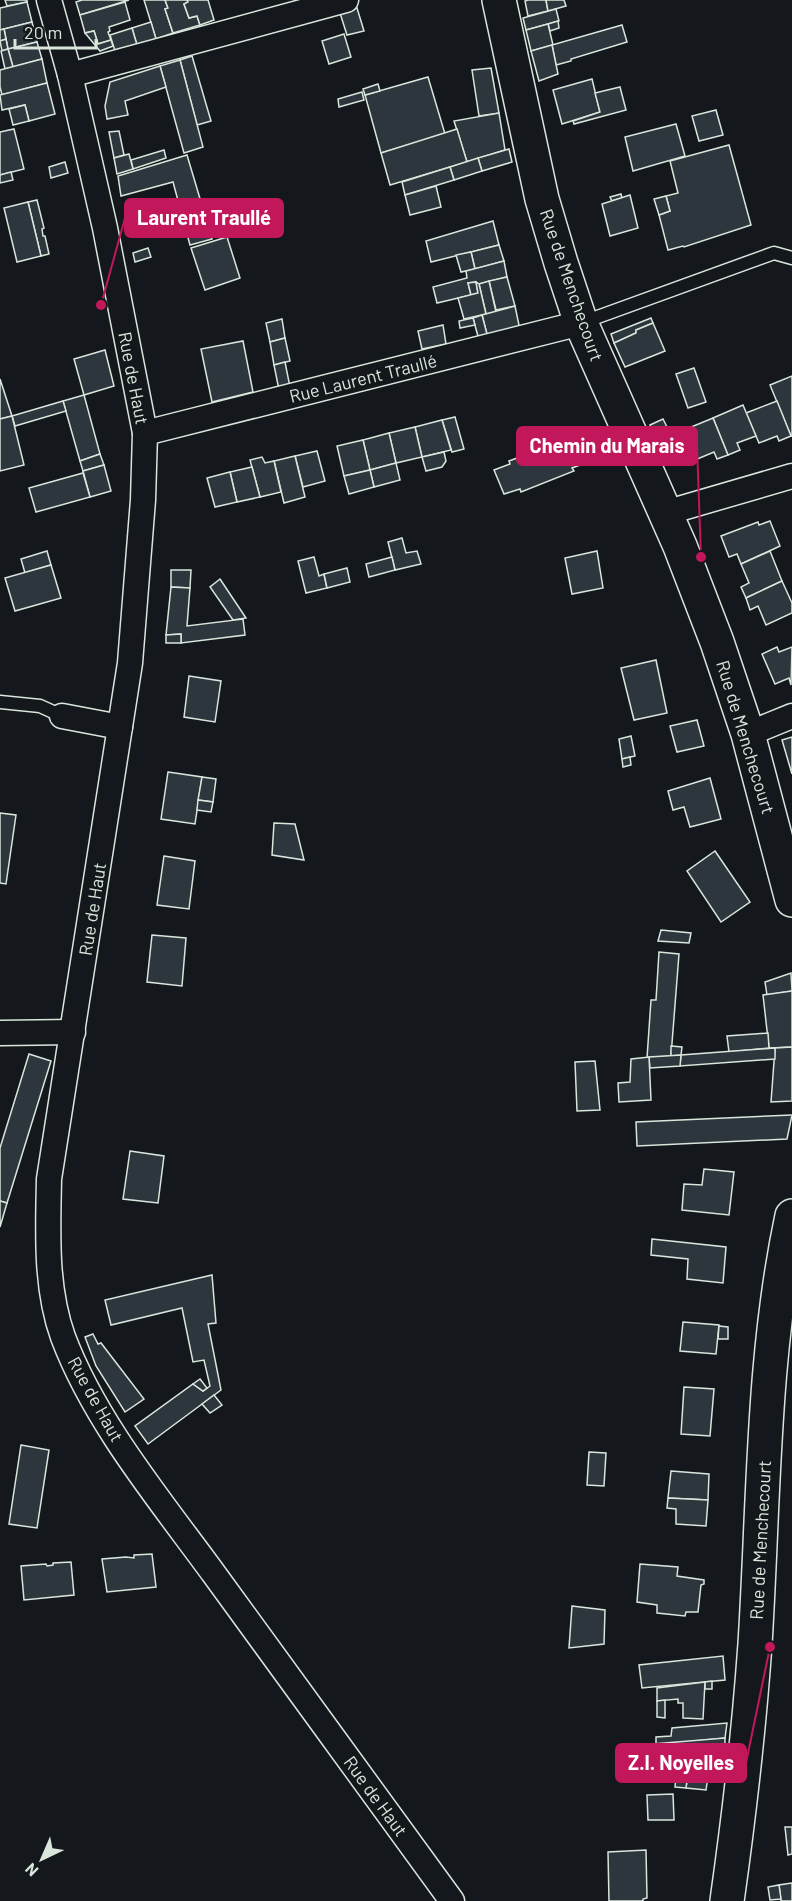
<svg xmlns="http://www.w3.org/2000/svg" width="792" height="1901" font-family="Barlow,sans-serif">
<rect width="100%" height="100%" fill="#14181c"/>
<g fill="#2c363c" stroke="#d8e6dc" stroke-width="1.5">
<polygon points="5,0 27,0 27,2 7,6"/>
<polygon points="82,0 129,0 80,15 76,2"/>
<polygon points="144,0 165,0 168,8 165,9 173,33 156,39"/>
<polygon points="165,0 187,0 188,2 184,4 189,18 197,16 200,25 173,33 165,9 168,8"/>
<polygon points="187,0 208,0 214,20 200,25 197,16 189,18 184,4 188,2"/>
<polygon points="528,0 546,0 548,11 528,16 525,1"/>
<polygon points="546,0 564,0 566,6 548,11"/>
<polygon points="27,2 32,22 0,30 0,8"/>
<polygon points="125,2 130,20 109,27 110,31 108,32 111,40 98,44 94,31 85,33 80,15"/>
<polygon points="357,8 364,31 347,35 340,13"/>
<polygon points="556,9 559,21 526,30 523,18"/>
<polygon points="558,21 559,28 550,31 548,24"/>
<polygon points="32,22 37,42 8,49 4,29"/>
<polygon points="151,22 156,39 137,45 132,28"/>
<polygon points="548,24 553,45 531,51 526,30"/>
<polygon points="622,25 627,42 571,59 571,61 556,65 552,45"/>
<polygon points="132,28 137,45 115,51 110,35"/>
<polygon points="4,29 6,39 0,41 0,30"/>
<polygon points="94,31 98,44 111,40 113,46 100,51 85,33"/>
<polygon points="344,34 351,57 329,64 322,41"/>
<polygon points="6,39 8,49 2,51 0,41"/>
<polygon points="37,42 42,59 13,67 8,49"/>
<polygon points="552,45 558,74 539,81 531,51"/>
<polygon points="8,49 13,67 5,69 1,51"/>
<polygon points="192,56 211,121 197,125 180,60"/>
<polygon points="42,59 47,83 2,95 0,87 0,70"/>
<polygon points="180,60 203,147 184,153 160,66"/>
<polygon points="160,66 166,87 125,101 128,115 107,119 105,106 110,82"/>
<polygon points="491,68 499,113 479,116 472,70"/>
<polygon points="428,77 445,134 381,153 365,95"/>
<polygon points="592,79 600,112 562,124 553,90"/>
<polygon points="47,83 55,114 29,121 25,105 2,110 0,95"/>
<polygon points="378,84 380,91 365,95 363,89"/>
<polygon points="620,87 626,110 574,124 573,121 600,112 595,93"/>
<polygon points="362,92 364,100 339,107 338,99"/>
<polygon points="25,105 29,121 13,125 9,109"/>
<polygon points="716,110 723,135 699,141 692,116"/>
<polygon points="499,113 505,150 467,162 454,121"/>
<polygon points="676,124 685,156 633,171 625,137"/>
<polygon points="14,129 24,169 0,175 0,132"/>
<polygon points="457,129 467,162 390,185 381,153"/>
<polygon points="119,131 124,155 114,158 109,132"/>
<polygon points="729,145 751,225 684,247 683,246 668,250 659,215 670,211 666,196 678,193 670,161"/>
<polygon points="509,149 512,162 482,171 478,158"/>
<polygon points="164,150 166,158 133,169 131,160"/>
<polygon points="129,154 133,169 117,174 114,158"/>
<polygon points="187,155 212,239 190,245 173,182 121,196 118,176"/>
<polygon points="478,158 482,171 454,180 450,167"/>
<polygon points="65,162 68,173 51,178 49,167"/>
<polygon points="450,167 454,180 405,195 402,182"/>
<polygon points="11,172 13,180 0,183 0,175"/>
<polygon points="436,186 441,207 410,215 405,195"/>
<polygon points="621,194 622,198 612,201 610,197"/>
<polygon points="630,195 638,228 610,236 602,204"/>
<polygon points="666,196 670,211 659,215 654,199"/>
<polygon points="37,200 44,228 42,229 43,236 45,236 49,254 41,256 28,202"/>
<polygon points="28,202 41,256 17,262 4,208"/>
<polygon points="493,221 499,245 431,262 426,241"/>
<polygon points="227,237 240,278 205,290 191,248"/>
<polygon points="499,245 504,261 475,269 471,252"/>
<polygon points="148,248 151,257 135,262 133,253"/>
<polygon points="471,252 475,269 461,272 456,255"/>
<polygon points="504,261 507,277 479,284 476,282 468,283 471,295 437,303 433,287 467,278 466,271"/>
<polygon points="507,277 515,306 496,310 489,281"/>
<polygon points="489,281 496,312 486,314 479,284"/>
<polygon points="476,282 478,293 471,295 468,283"/>
<polygon points="476,282 479,284 486,314 464,319 458,298 478,293"/>
<polygon points="515,306 520,330 488,338 482,315"/>
<polygon points="482,315 488,338 479,340 473,318"/>
<polygon points="473,318 475,325 460,328 459,321"/>
<polygon points="651,318 653,323 636,330 636,333 614,343 611,334"/>
<polygon points="282,319 285,338 270,342 266,323"/>
<polygon points="653,323 665,351 625,367 614,343 636,333 636,330"/>
<polygon points="443,325 446,344 422,349 418,331"/>
<polygon points="285,338 290,361 274,365 270,342"/>
<polygon points="243,341 253,392 212,402 201,349"/>
<polygon points="105,350 114,386 84,395 74,359"/>
<polygon points="285,362 290,387 279,390 274,365"/>
<polygon points="694,368 706,402 688,408 676,374"/>
<polygon points="792,376 792,436 791,436 770,385"/>
<polygon points="0,379 12,416 0,419"/>
<polygon points="84,395 100,454 80,461 63,401"/>
<polygon points="63,401 66,411 15,426 12,416"/>
<polygon points="777,401 791,436 779,441 777,436 759,443 746,413"/>
<polygon points="743,405 756,436 737,443 740,450 728,455 713,418"/>
<polygon points="12,416 24,465 0,471 0,419"/>
<polygon points="455,417 464,449 452,452 442,420"/>
<polygon points="713,418 728,455 717,459 714,452 695,460 684,430"/>
<polygon points="663,419 669,431 655,437 650,425"/>
<polygon points="442,420 451,450 422,457 415,427"/>
<polygon points="415,427 422,457 396,463 389,433"/>
<polygon points="389,433 396,463 370,470 363,440"/>
<polygon points="582,437 591,461 572,468 574,471 521,492 520,489 504,494 494,470 510,464 509,461 565,440 566,443"/>
<polygon points="363,440 370,470 344,476 337,446"/>
<polygon points="317,451 325,481 303,487 295,456"/>
<polygon points="444,452 446,461 442,467 426,471 422,457"/>
<polygon points="100,454 104,465 83,471 80,461"/>
<polygon points="295,456 305,497 284,503 274,461"/>
<polygon points="262,457 265,463 274,461 281,492 260,497 250,460"/>
<polygon points="396,463 400,480 374,487 370,470"/>
<polygon points="104,465 111,491 90,497 83,471"/>
<polygon points="252,467 260,497 237,502 230,472"/>
<polygon points="370,470 374,487 349,494 344,476"/>
<polygon points="230,472 237,502 215,507 207,478"/>
<polygon points="83,473 90,497 36,512 29,488"/>
<polygon points="770,521 780,546 741,564 737,554 729,557 721,536 758,522 759,525"/>
<polygon points="402,538 406,553 417,551 421,564 395,570 388,542"/>
<polygon points="47,551 51,565 25,573 21,559"/>
<polygon points="597,551 603,588 572,594 565,558"/>
<polygon points="770,551 782,581 746,598 741,587 749,583 741,564"/>
<polygon points="314,557 319,576 324,574 327,588 306,593 298,561"/>
<polygon points="392,557 395,570 369,577 366,564"/>
<polygon points="51,565 61,598 15,611 5,578"/>
<polygon points="347,568 350,582 327,588 324,574"/>
<polygon points="171,570 191,570 190,588 171,587"/>
<polygon points="220,579 246,618 233,620 210,587"/>
<polygon points="782,581 792,603 792,613 766,625 758,606 750,610 746,598"/>
<polygon points="171,587 190,588 187,626 243,619 245,635 181,643 181,634 166,635"/>
<polygon points="181,634 181,643 166,643 166,635"/>
<polygon points="777,647 779,652 792,647 791,685 789,678 775,684 762,654"/>
<polygon points="656,660 667,713 634,720 621,668"/>
<polygon points="189,676 221,681 215,722 184,717"/>
<polygon points="697,720 704,746 677,752 670,726"/>
<polygon points="631,736 635,756 622,759 619,739"/>
<polygon points="792,737 792,774 782,740"/>
<polygon points="630,757 631,765 623,767 622,759"/>
<polygon points="168,772 202,777 195,824 161,819"/>
<polygon points="202,777 216,779 213,802 198,800"/>
<polygon points="710,778 721,819 690,827 684,807 673,810 668,791"/>
<polygon points="198,800 213,802 211,812 197,810"/>
<polygon points="0,813 16,815 6,884 0,883"/>
<polygon points="274,823 295,824 304,860 272,855"/>
<polygon points="715,851 750,902 721,922 687,871"/>
<polygon points="164,856 195,861 189,909 157,905"/>
<polygon points="661,930 691,933 689,943 658,941"/>
<polygon points="152,935 186,938 182,986 147,982"/>
<polygon points="659,952 679,954 671,1056 647,1058 651,1000 656,1000"/>
<polygon points="791,973 792,991 767,995 765,982"/>
<polygon points="792,991 792,1047 769,1048 763,995"/>
<polygon points="768,1033 769,1048 729,1052 727,1036"/>
<polygon points="671,1046 682,1047 681,1055 671,1056"/>
<polygon points="792,1047 792,1101 771,1102 775,1048"/>
<polygon points="775,1048 775,1059 680,1066 681,1055"/>
<polygon points="29,1054 51,1061 7,1203 0,1201 0,1148"/>
<polygon points="681,1055 680,1066 650,1068 649,1057"/>
<polygon points="649,1057 651,1100 619,1102 618,1083 630,1082 631,1059"/>
<polygon points="595,1061 600,1110 577,1111 575,1062"/>
<polygon points="792,1115 787,1139 637,1146 636,1122"/>
<polygon points="130,1151 164,1156 158,1203 123,1199"/>
<polygon points="704,1169 734,1172 729,1215 682,1210 684,1184 702,1185"/>
<polygon points="0,1201 7,1203 0,1227"/>
<polygon points="652,1239 726,1247 723,1283 687,1279 688,1259 651,1255"/>
<polygon points="212,1275 216,1323 208,1324 221,1390 148,1444 135,1426 193,1384 203,1391 210,1386 204,1360 193,1362 182,1308 111,1325 105,1300"/>
<polygon points="683,1322 719,1325 716,1354 680,1351"/>
<polygon points="719,1326 728,1327 728,1339 718,1339"/>
<polygon points="93,1334 98,1344 101,1343 144,1399 125,1412 96,1366 85,1337"/>
<polygon points="200,1379 207,1388 203,1391 193,1384"/>
<polygon points="684,1387 714,1389 710,1436 681,1434"/>
<polygon points="214,1395 222,1405 210,1413 202,1404"/>
<polygon points="21,1445 49,1450 37,1528 9,1524"/>
<polygon points="589,1452 606,1453 604,1486 587,1485"/>
<polygon points="671,1471 709,1474 708,1500 668,1498"/>
<polygon points="668,1498 708,1500 706,1526 676,1524 676,1509 667,1508"/>
<polygon points="152,1554 156,1587 107,1592 102,1559 126,1557 134,1558 134,1555"/>
<polygon points="71,1562 74,1595 24,1600 21,1566 46,1564 47,1566 53,1565 53,1563"/>
<polygon points="640,1564 678,1567 677,1576 704,1580 704,1584 701,1585 698,1612 686,1612 685,1616 657,1613 657,1605 637,1602"/>
<polygon points="572,1606 605,1610 604,1644 569,1648"/>
<polygon points="723,1656 725,1680 642,1688 639,1665"/>
<polygon points="712,1681 712,1689 705,1689 705,1682"/>
<polygon points="705,1682 703,1719 683,1718 683,1703 678,1703 678,1699 657,1701 657,1688"/>
<polygon points="665,1700 665,1718 657,1717 657,1701"/>
<polygon points="727,1723 725,1738 656,1745 656,1737 671,1736 672,1728"/>
<polygon points="725,1738 725,1748 712,1750 691,1748 690,1752 654,1755 653,1744"/>
<polygon points="691,1748 712,1750 706,1790 686,1788"/>
<polygon points="678,1757 690,1758 686,1788 675,1787"/>
<polygon points="673,1794 674,1820 648,1820 647,1795"/>
<polygon points="785,1827 792,1827 792,1854 788,1855"/>
<polygon points="646,1850 647,1898 643,1899 643,1901 609,1901 608,1852"/>
<polygon points="792,1883 792,1901 781,1901 779,1885"/>
<polygon points="779,1885 781,1899 770,1900 768,1887"/>
</g>
<g fill="none" stroke-linecap="round" stroke-linejoin="round">
<g stroke="#d8e6dc" stroke-width="15">
<g id="service">
<polyline points="581,323 774,253 792,258"/>
<polyline points="0,702 40,706 62,716"/>
</g>
</g>
<g stroke="#d8e6dc" stroke-width="27">
<g id="minor">
<path d="M 49,0 L 70,75 L 105,228 L 145,433 L 143,500 L 130,663 L 49,1179 C 48,1231 45,1287 63,1337 C 95,1422 160,1500 214,1574 C 293,1683 373,1792 452,1901"/>
<polyline points="70,75 346,0"/>
<polyline points="145,433 581,323"/>
<polyline points="665,513 792,476"/>
<polyline points="62,716 120,727"/>
<polyline points="748,734 792,716"/>
<polyline points="0,1033 73,1032"/>
</g>
</g>
<g stroke="#d8e6dc" stroke-width="36">
<g id="primary">
<polyline points="499,0 542,199 561,263 581,323 680,546 717,642 748,734 792,900"/>
<path d="M 727,1901 C 739,1816 749,1730 755,1644 C 764,1501 762,1357 792,1216"/>
</g>
</g>
<use href="#service" stroke="#14181c" stroke-width="12"/>
<use href="#minor" stroke="#14181c" stroke-width="24"/>
<use href="#primary" stroke="#14181c" stroke-width="33"/>
</g>
<g text-anchor="middle" dominant-baseline="central" stroke-width="4.5" stroke-linejoin="round" paint-order="stroke">
<g font-size="18" fill="#d8e6dc" stroke="#14181c">
<text transform="translate(572 285) rotate(71)">Rue de Menchecourt</text>
<text transform="translate(134 378) rotate(79)">Rue de Haut</text>
<text transform="translate(363 378) rotate(-14)">Rue Laurent Traullé</text>
<text transform="translate(746 737) rotate(73)">Rue de Menchecourt</text>
<text transform="translate(92 909) rotate(-81)">Rue de Haut</text>
<text transform="translate(96 1399) rotate(61)">Rue de Haut</text>
<text transform="translate(760 1540) rotate(-87)">Rue de Menchecourt</text>
<text transform="translate(376 1796) rotate(54)">Rue de Haut</text>
</g>
</g>
<path fill="none" stroke="#c2185b" stroke-width="2" d="M101 305L125 218M701 557L697 446M770 1647L746 1763"/>
<g fill="#c2185b" stroke="#14181c" stroke-width="2">
<circle cx="101" cy="305" r="6"/>
<circle cx="701" cy="557" r="6"/>
<circle cx="770" cy="1647" r="6"/>
</g>
<g fill="#c2185b" stroke="#c2185b" stroke-width="2">
<rect x="125" y="199" width="158" height="38" rx="6"/>
<rect x="517" y="427" width="180" height="38" rx="6"/>
<rect x="616" y="1744" width="130" height="38" rx="6"/>
</g>
<g font-size="20" text-anchor="middle" font-weight="bold" fill="#fff">
<text x="204" y="225">Laurent Traullé</text>
<text x="607" y="453">Chemin du Marais</text>
<text x="681" y="1770">Z.I. Noyelles</text>
</g>
<g transform="translate(42 1859) rotate(224)" stroke="#14181c" stroke-width="4.5" paint-order="stroke">
<path d="M0-4.5L10 22L0 15L-10 22Z" fill="#d8e6dc"/>
<text y="-9" font-size="16" font-weight="bold" text-anchor="middle" fill="#d8e6dc">N</text>
</g>
<path d="M15 39v9h81v-9" fill="none" stroke="#d8e6dc" stroke-width="3"/>
<text x="24" y="39" font-size="18" fill="#d8e6dc" stroke="#14181c" stroke-width="4.5" paint-order="stroke">20 m</text>
</svg>
